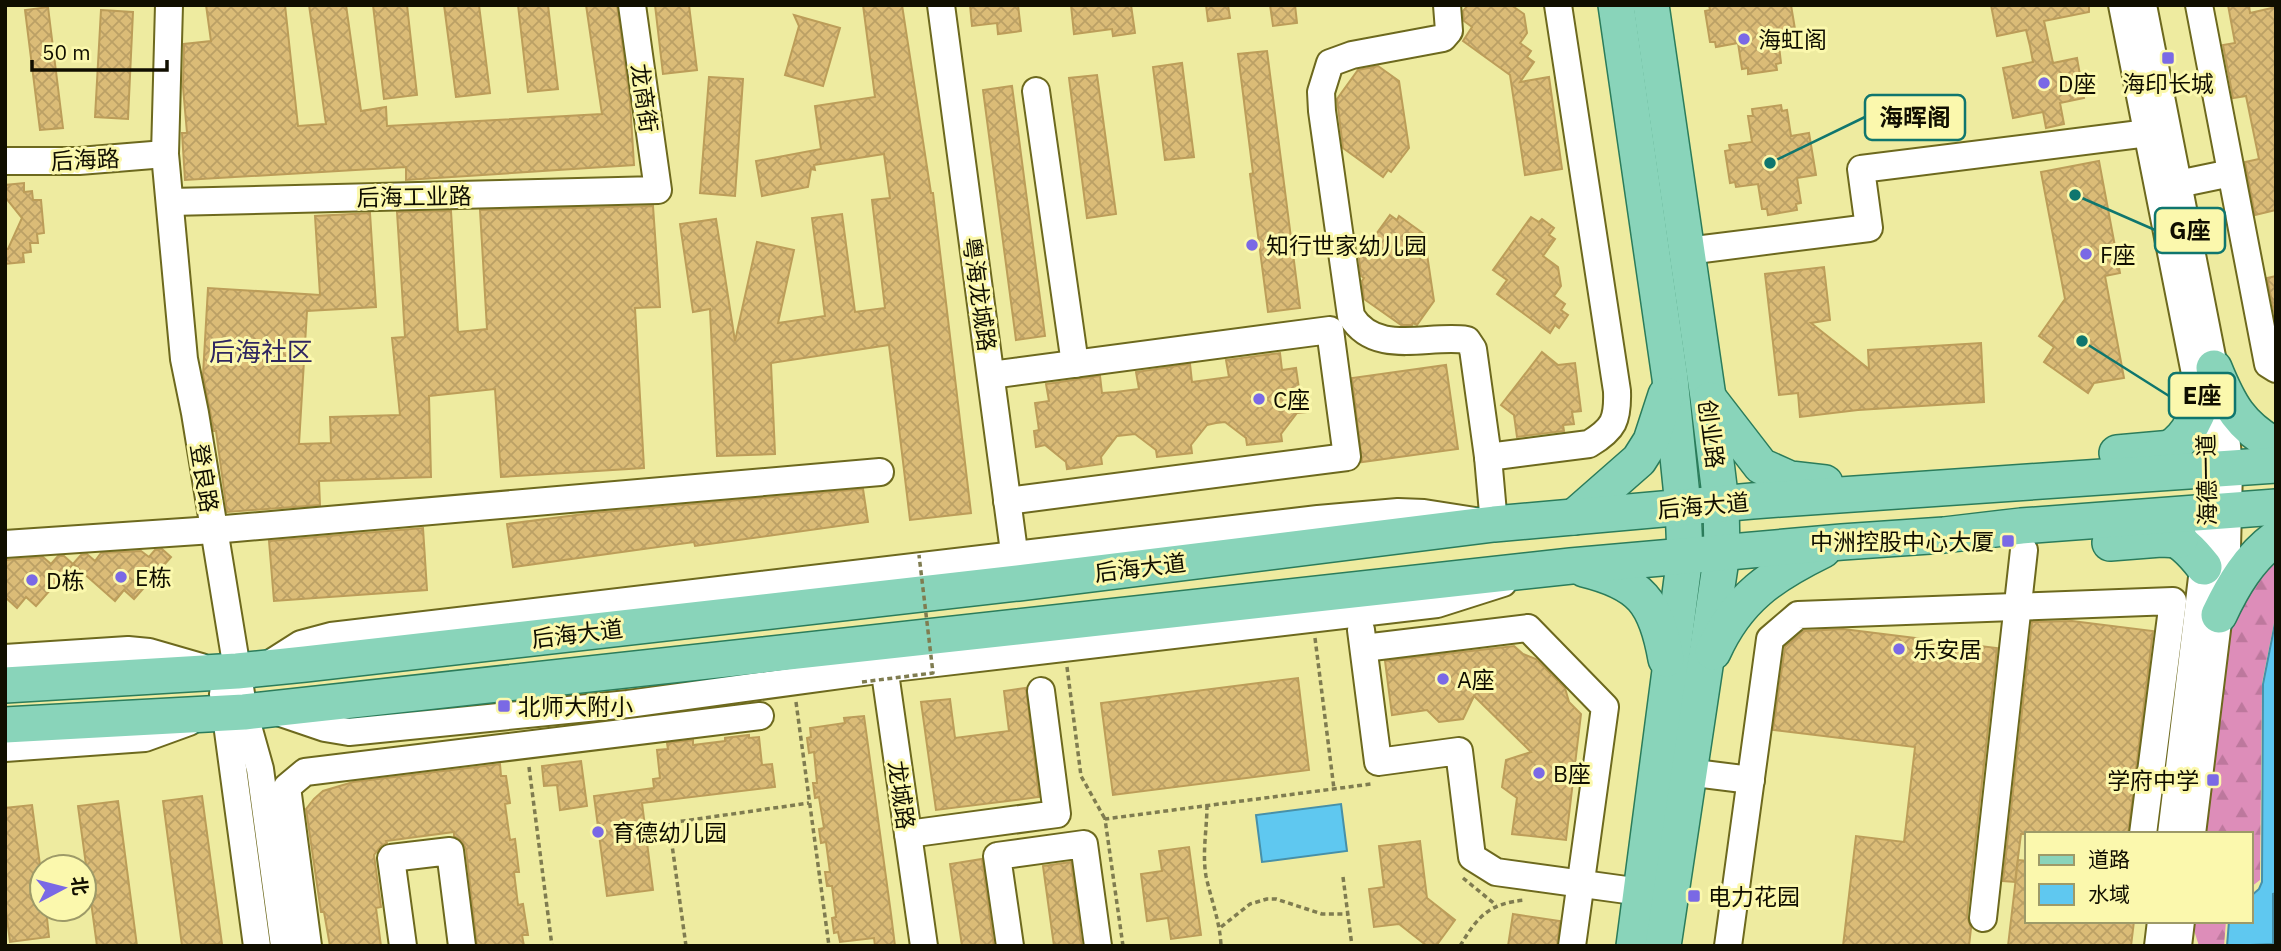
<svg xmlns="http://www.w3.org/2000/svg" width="2281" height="951" font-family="'IBM Plex Sans','Noto Sans SC',sans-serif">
<defs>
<pattern id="forest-firs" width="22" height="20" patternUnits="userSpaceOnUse" patternTransform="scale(1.75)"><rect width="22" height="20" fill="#dd8db9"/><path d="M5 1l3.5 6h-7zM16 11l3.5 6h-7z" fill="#bd789d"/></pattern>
<pattern id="building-cross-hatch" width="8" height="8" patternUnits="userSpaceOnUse" patternTransform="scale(1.75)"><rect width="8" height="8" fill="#dbbc77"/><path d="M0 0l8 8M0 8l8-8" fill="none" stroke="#bba065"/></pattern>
</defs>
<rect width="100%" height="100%" fill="#eeeba0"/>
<g fill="url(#forest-firs)">
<polygon points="2276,562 2276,613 2262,683 2260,880 2251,887 2251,834 2201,834 2232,603 2249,569"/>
<polygon points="2191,921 2226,921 2224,946 2199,946"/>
</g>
<g fill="#5fc8f0" stroke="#4790a8" stroke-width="2">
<polygon points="2276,618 2276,893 2273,894 2273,944 2227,946 2229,921 2251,921 2251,896 2259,889 2262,882 2263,684"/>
<polygon points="1341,804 1347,851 1262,862 1256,815"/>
</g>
<g fill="url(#building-cross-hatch)" stroke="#bc9d59" stroke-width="2">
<polygon points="206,5 285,5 298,126 326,124 309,5 346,5 361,111 386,107 387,126 602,114 586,5 617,5 630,101 634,165 406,180 406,167 185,180 182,133 187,133 183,87 184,44 211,41"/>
<polygon points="373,5 407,5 417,95 384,99"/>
<polygon points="444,5 479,5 490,93 456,97"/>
<polygon points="518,5 548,5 558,89 528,92"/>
<polygon points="655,5 689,5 697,70 663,74"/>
<polygon points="863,5 902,5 931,193 933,193 971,513 910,520 889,345 771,363 775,454 717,456 710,309 693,312 680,224 716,219 735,341 757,242 794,250 778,323 825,316 812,218 842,214 855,312 885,308 872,200 890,198 884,154 814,165 815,170 811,169 808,187 762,196 756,161 821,149 815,106 875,97"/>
<polygon points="970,5 1018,5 1021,31 998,34 997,23 972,26"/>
<polygon points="1071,5 1131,5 1135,33 1113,36 1112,29 1074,34"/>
<polygon points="1206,5 1228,5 1230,18 1208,21"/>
<polygon points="1270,5 1295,5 1297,23 1273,26"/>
<polygon points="1468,5 1511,5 1524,14 1527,33 1520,43 1531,51 1527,57 1534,62 1520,82 1549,77 1562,169 1525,175 1510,75 1463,41 1472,27 1464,21 1463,11"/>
<polygon points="1709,5 1791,5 1796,35 1778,37 1781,63 1776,64 1777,70 1748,74 1748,68 1742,69 1738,43 1716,47 1715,42 1710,42 1705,11 1710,10"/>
<polygon points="1991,5 2089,5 2089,12 2044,21 2053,63 2077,58 2084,98 2060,103 2064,124 2046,128 2043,112 2013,118 2003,68 2033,62 2030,46 2026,30 1997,36"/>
<polygon points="2228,5 2249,5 2250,13 2276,7 2276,210 2255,215 2245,162 2259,159 2246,96 2233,98 2223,45 2235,43"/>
<polygon points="48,7 63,128 40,130 25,10"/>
<polygon points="101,10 133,12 128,119 95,117"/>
<polygon points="794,15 840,28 823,86 785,75 799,26"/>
<polygon points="1267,51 1300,308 1268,312 1250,174 1253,173 1238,54"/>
<polygon points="1182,63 1194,157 1165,160 1153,67"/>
<polygon points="1378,66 1399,81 1409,148 1391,172 1388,170 1383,177 1343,148 1337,99 1358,70"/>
<polygon points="1097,75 1116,214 1087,218 1069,78"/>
<polygon points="709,77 743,79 735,196 700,193"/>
<polygon points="1012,86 1045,336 1016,340 983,90"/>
<polygon points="1781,105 1782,111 1787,110 1791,136 1809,133 1816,175 1797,178 1801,203 1796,204 1797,210 1768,215 1767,209 1762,209 1758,184 1736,187 1735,182 1730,183 1725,151 1730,150 1729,145 1752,142 1748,116 1753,116 1752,109"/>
<polygon points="2099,161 2120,273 2105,276 2124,378 2094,383 2088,393 2044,362 2054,347 2039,336 2065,299 2041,172"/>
<polygon points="24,183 24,192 32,191 33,200 41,200 44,233 37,234 38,243 30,243 31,252 23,253 24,262 5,264 5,249 8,249 22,218 5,197 5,185"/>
<polygon points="653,206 660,307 635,308 644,468 501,477 495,389 429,396 431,477 319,481 320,505 227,512 216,431 214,431 203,375 208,288 320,295 315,216 370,213 376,307 307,311 299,444 331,443 330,417 400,415 392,338 405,337 397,212 451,211 458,332 487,329 480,210"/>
<polygon points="1390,215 1397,220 1399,216 1424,234 1434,301 1417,325 1413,323 1412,325 1401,325 1364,299 1362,281 1364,278 1361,276 1359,258"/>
<polygon points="1531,217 1539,222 1542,219 1554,228 1549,235 1555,239 1543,256 1558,267 1561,286 1554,296 1565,304 1561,310 1568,315 1559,328 1555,325 1550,333 1497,294 1507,280 1493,270"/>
<polygon points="1824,267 1830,320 1811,323 1869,369 1868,350 1981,343 1984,402 1858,410 1800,417 1798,393 1779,395 1765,274"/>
<polygon points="2276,276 2276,321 2267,278"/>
<polygon points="1542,352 1558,365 1575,363 1581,411 1572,412 1574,424 1563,425 1564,431 1517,437 1514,415 1501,405"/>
<polygon points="1280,353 1282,370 1296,368 1300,396 1304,395 1306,412 1297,413 1281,434 1282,441 1247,445 1246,438 1225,422 1216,423 1207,425 1191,445 1192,453 1157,457 1156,450 1135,434 1117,436 1101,457 1102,464 1067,469 1066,462 1045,445 1036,447 1034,431 1039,430 1035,403 1049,401 1046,384 1100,376 1102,393 1116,392 1139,389 1136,372 1190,364 1192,382 1229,377 1226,360"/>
<polygon points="1446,365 1458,449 1362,462 1352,378"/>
<polygon points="863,489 868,522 695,546 694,542 513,567 507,524 592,513"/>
<polygon points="423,528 427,590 274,601 269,541"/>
<polygon points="162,549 171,557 134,599 124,590 115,601 73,564 81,555 87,554 95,561 101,553 141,551 149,557 155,550"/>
<polygon points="58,556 64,556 73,564 36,606 26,597 17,608 5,597 5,560 43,557 51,564"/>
<polygon points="2072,621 2153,631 2128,834 2021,834 2015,882 2003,881 2032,622"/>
<polygon points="1843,629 1997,648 1967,916 1971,928 1969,946 1843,946 1856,836 1904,842 1915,747 1773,730 1785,647 1804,631"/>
<polygon points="1514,646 1523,654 1536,659 1565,688 1569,702 1581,714 1566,840 1512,834 1517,798 1502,787 1506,760 1531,752 1474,696 1463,719 1439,722 1427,710 1392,715 1385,661"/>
<polygon points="1298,678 1309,770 1113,795 1101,703"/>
<polygon points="1026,688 1039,797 936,810 921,702 950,699 955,738 1009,731 1004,691"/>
<polygon points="864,716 891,914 895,946 875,946 874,938 840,942 838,932 834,933 832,918 836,917 832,886 827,886 825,872 830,872 826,842 821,843 819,829 824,828 819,797 815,798 813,783 817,783 814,752 809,753 807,738 811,737 810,728 845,723 844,718"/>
<polygon points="749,735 749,738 759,737 762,765 772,764 775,787 642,803 653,890 607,896 594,796 654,788 653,779 660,778 657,750 668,749 667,743 693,740 693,745 725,741 725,738"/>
<polygon points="581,761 587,806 560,810 557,785 544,786 542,766"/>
<polygon points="500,764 501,776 506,776 510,803 505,804 510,840 515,839 519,872 514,872 518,905 523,904 528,935 522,935 524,946 477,946 466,849 462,841 454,836 454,832 386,841 387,843 381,846 374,855 381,907 376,908 381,946 330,946 324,912 321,912 306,809 314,799 323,791 353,782"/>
<polygon points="202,796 222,944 182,946 163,801"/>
<polygon points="118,801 137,946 97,946 78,806"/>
<polygon points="32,805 42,880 42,909 46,909 49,937 10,942 5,903 5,808"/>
<polygon points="1420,841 1427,898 1455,920 1436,946 1427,946 1399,924 1374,927 1369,889 1384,887 1379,846"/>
<polygon points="1189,847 1201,935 1171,939 1168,918 1147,921 1141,874 1162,871 1159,851"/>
<polygon points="982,859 994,946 962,946 950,864"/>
<polygon points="2018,860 2027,861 2027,921 2134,921 2131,946 2008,946"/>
<polygon points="1071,862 1082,946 1054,946 1043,866"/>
<polygon points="1513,914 1560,921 1557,946 1508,946"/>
</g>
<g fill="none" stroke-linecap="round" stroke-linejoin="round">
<g stroke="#6d691e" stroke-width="30">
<g id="minor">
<polyline points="169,5 165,154 184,359 195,413 244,712 260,769 284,946"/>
<polyline points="941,5 1017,574"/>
<polyline points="2122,5 2205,424 2210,470 2210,511 2171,834"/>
<polyline points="2143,5 2225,423 2229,469 2227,548 2192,834"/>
<polyline points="2199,5 2268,364 2276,369"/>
<polyline points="1036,91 1075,364"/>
<polyline points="5,161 79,161 165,154"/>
<polyline points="2178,184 2231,173"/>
<polyline points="170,202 658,190 632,5"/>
<polyline points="1687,251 1869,228 1861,169 2148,133"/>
<polyline points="991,375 1330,330 1347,457 1007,501"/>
<path d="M 1488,457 L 1589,444 C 1614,429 1618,420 1617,391 L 1558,5"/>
<polyline points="5,544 213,530 880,472"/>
<polyline points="1361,630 1378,762 1459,751 1472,857 1496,872 1641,892"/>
<polyline points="1364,648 1528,628 1605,707 1572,946"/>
<polyline points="882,652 924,946"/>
<polyline points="5,658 128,650 149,652 201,667"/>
<path d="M 268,665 L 301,644 L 331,636 L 1318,519 L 1398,512 L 1424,513 L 1494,524 L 1488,457 L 1473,349 L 1467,340 C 1428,334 1376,357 1351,316 L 1322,111 L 1321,92 L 1330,63 L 1352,55 L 1443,38 L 1449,31 L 1447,5"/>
<polyline points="223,694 257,946"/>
<polyline points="275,711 325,728 349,732 628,704 885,669 1437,604 1503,583"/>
<polyline points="5,748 145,738 189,722"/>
<polyline points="1687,772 1751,780"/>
<polyline points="908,834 1057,814 1041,691"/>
<polyline points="1983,918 2024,550"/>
<polyline points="308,946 287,787 305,772 760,716"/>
<polyline points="403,946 391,858 450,851 462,946"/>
<polyline points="1010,946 997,856 1084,844 1098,946"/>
<polyline points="1728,946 1770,639 1798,615 2173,601 2143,834"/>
<polyline points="2158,946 2161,921"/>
<polyline points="2178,946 2181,921"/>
</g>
</g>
<g stroke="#2b7c5b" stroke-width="38">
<g id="major">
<polyline points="1616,5 1670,378 1683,506 1685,556 1634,946"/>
<polyline points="1651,5 1708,397 1721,503 1722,553 1663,946"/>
<path d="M 2214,368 C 2229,405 2240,426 2276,446"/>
<polyline points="1710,400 1761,466 1790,479 1825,483"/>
<polyline points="2117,453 2173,448"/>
<path d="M 2152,459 C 2180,445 2190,433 2201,404"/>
<polyline points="1574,517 1639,460 1651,441 1666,395"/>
<path d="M 2161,531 C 2180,540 2191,550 2204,567"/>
<polyline points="2110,543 2161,539 2180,540"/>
<path d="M 1584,569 C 1641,583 1656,602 1666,659"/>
<path d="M 2219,615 C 2233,585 2249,558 2276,538"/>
<path d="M 1713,652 C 1737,598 1772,575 1823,550"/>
<polyline points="5,685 237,671 305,664 1018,583 1494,524 1752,501 2276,465"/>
<polyline points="5,725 244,712 1571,566 1842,542 1944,535 2021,526 2276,507"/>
</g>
</g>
<g stroke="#7f7c50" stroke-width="3.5" stroke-dasharray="5 3.5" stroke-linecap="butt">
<polyline points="1315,638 1334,789"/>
<polyline points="1067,667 1081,776 1105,819"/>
<polyline points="796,702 829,946"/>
<polyline points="529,767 552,946"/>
<path d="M 1207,805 C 1207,829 1202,853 1206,876 C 1211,900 1220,921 1221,946"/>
<polyline points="1343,877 1352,946"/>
<polyline points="1463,878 1496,905"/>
<polyline points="1221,927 1250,904 1267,899 1276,899 1322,914 1348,914"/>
<polyline points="686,946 669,823 809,803"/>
<polyline points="1123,946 1105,819 1371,784"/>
<path d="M 1460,946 C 1478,916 1489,903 1526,900"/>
</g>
<use href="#minor" stroke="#fff" stroke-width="26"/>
<use href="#major" stroke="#89d4ba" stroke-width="35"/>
<polyline stroke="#7f7c50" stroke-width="3.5" stroke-dasharray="5 3.5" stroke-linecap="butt" points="862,682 933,673 919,555"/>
</g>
<g fill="#7a69e5" stroke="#fbf8ad" stroke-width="2.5">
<circle cx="1744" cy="39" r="7"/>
<rect x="2161" y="51" width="14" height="14" rx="3.5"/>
<circle cx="2044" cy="83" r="7"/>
<circle cx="1252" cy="245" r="7"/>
<circle cx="2086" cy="254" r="7"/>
<circle cx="1259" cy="399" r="7"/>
<rect x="2001" y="534" width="14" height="14" rx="3.5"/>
<circle cx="121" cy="577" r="7"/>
<circle cx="32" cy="580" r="7"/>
<circle cx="1899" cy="649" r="7"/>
<circle cx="1443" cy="679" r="7"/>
<rect x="497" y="699" width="14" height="14" rx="3.5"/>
<circle cx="1539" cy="773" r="7"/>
<rect x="2206" y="773" width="14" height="14" rx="3.5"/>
<circle cx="598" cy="832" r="7"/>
<rect x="1687" y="889" width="14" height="14" rx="3.5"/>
</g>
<g text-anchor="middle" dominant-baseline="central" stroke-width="6" stroke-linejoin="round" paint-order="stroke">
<g font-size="23" fill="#100e00" stroke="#fbf8ad" text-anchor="start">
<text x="1758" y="39">海虹阁</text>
<text x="2058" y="83">D座</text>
<text x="2168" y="83" text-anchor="middle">海印长城</text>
<text x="1266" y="245">知行世家幼儿园</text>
<text x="2100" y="254">F座</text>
<text x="1273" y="399">C座</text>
<text x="1994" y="541" text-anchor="end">中洲控股中心大厦</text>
<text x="135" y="577">E栋</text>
<text x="46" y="580">D栋</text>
<text x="1913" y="649">乐安居</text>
<text x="1457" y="679">A座</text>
<text x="518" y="706">北师大附小</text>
<text x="1553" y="773">B座</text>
<text x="2199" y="780" text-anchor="end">学府中学</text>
<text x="612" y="832">育德幼儿园</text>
<text x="1708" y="896">电力花园</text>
</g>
<g font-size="23" fill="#100e00" stroke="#fbf8ad">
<text transform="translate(645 98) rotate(82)">龙商街</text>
<text transform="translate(85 159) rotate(-3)">后海路</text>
<text transform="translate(414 196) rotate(-1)">后海工业路</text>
<text transform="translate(980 294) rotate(82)">粤海龙城路</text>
<text transform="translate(1712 434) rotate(83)">创业路</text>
<text transform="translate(205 478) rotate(81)">登良路</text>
<text transform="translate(2206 480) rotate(-91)">海德一道</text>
<text transform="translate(1703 505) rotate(-5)">后海大道</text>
<text transform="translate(1140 567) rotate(-7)">后海大道</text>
<text transform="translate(577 633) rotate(-7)">后海大道</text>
<text transform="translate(902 795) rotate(82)">龙城路</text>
</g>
<g font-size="26" fill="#2f2660" stroke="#fbf8ad">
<text x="261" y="351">后海社区</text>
</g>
</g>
<path fill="none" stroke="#0f766e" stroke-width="2.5" d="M1770 163L1865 117M2075 195L2155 230M2082 341L2169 396"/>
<g fill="#0f766e" stroke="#fbf8ad" stroke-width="2.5">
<circle cx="1770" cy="163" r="7"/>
<circle cx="2075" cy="195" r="7"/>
<circle cx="2082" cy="341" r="7"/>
</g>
<g fill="#fbf8ad" stroke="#0f766e" stroke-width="2.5">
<rect x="1865" y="95" width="100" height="45" rx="7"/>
<rect x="2155" y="208" width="70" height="45" rx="7"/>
<rect x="2169" y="373" width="66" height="45" rx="7"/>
</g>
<g font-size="24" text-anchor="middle" font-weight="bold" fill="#100e00">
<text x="1915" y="126">海晖阁</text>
<text x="2190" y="239">G座</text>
<text x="2202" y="404">E座</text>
</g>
<rect width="2281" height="951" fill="none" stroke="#100e00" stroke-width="14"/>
<rect x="2025" y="832" width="228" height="91" fill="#fbf8ad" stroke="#9d9a68" stroke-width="2"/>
<rect x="2039" y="855" width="35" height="10" fill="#89d4ba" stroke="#9d9a68" stroke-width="2"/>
<text x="2088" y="867" font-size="21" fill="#100e00">道路</text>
<rect x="2039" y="884" width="35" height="21" fill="#5fc8f0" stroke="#9d9a68" stroke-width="2"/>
<text x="2088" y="902" font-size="21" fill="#100e00">水域</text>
<g transform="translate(63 888) rotate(83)"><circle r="33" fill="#fbf8ad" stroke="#9d9a68" stroke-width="2"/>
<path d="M0-5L12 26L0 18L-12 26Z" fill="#7a69e5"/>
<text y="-10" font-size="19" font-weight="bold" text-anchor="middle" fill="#100e00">北</text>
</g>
<path d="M32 60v10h135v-10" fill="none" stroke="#100e00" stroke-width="3.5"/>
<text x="42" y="60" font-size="21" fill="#100e00" stroke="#fbf8ad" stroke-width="5" paint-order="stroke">50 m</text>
</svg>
